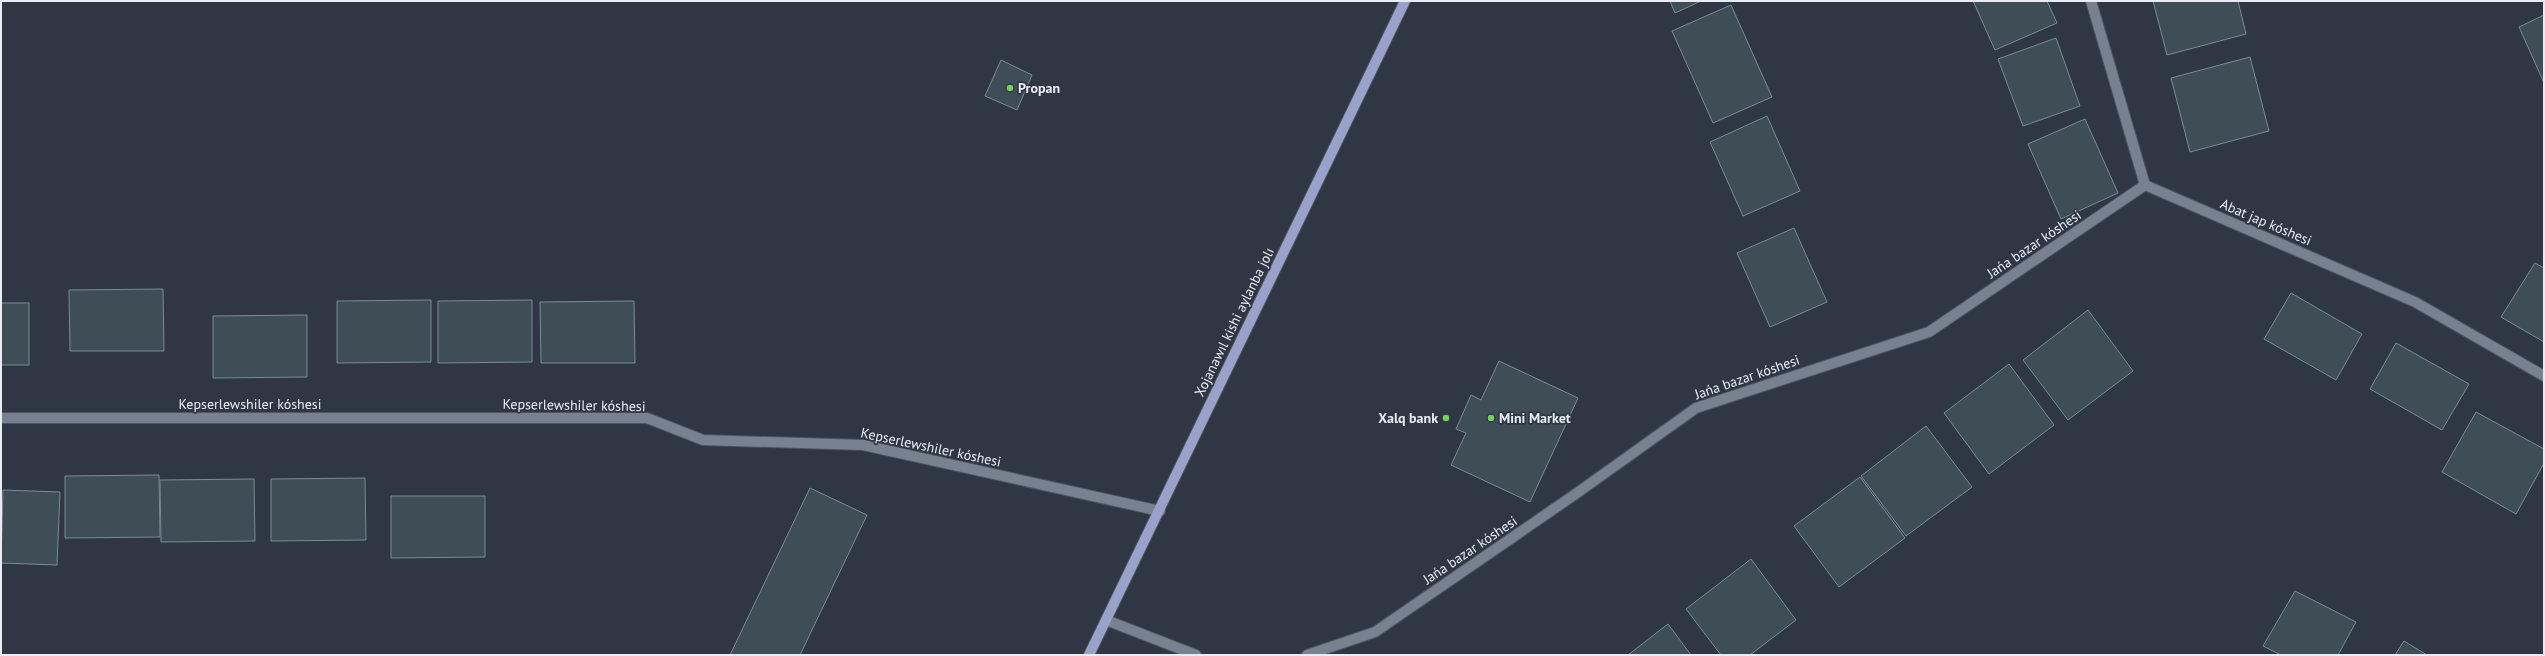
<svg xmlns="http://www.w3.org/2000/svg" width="2545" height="656" font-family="'PT Sans',sans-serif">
<rect width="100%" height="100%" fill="#2f3744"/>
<g fill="#3e4d56" stroke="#7b8c96">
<polygon points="1670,1 1701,1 1675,13"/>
<polygon points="1973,1 2047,1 2057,23 1995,50"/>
<polygon points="2153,1 2238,1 2246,34 2167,55"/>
<polygon points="1731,5 1772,97 1713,123 1672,31"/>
<polygon points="2544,15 2544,83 2519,27"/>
<polygon points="2056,38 2080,106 2023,126 1998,59"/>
<polygon points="2250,57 2269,131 2190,152 2171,78"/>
<polygon points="1001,60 1032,75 1017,110 985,96"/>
<polygon points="1767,116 1800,191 1743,216 1710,142"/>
<polygon points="2085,119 2118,193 2061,219 2028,144"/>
<polygon points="1794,228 1827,302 1770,327 1737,253"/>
<polygon points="2535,263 2544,268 2544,342 2501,317"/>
<polygon points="163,289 164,351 70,351 69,290"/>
<polygon points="2291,293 2362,334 2336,380 2264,339"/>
<polygon points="431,300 431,362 337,363 337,301"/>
<polygon points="532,300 532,362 438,363 438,301"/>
<polygon points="634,301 635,363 541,363 540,302"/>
<rect x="1" y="303" width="28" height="62"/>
<polygon points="2088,310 2133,371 2068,420 2023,360"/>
<polygon points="307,315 307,377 213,378 213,316"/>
<polygon points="2396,343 2469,384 2442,430 2370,389"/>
<polygon points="1499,361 1578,398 1530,502 1451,465 1466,433 1456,429 1471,395 1481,400"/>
<polygon points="2009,364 2054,425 1989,474 1944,413"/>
<polygon points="2476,412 2544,449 2544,463 2516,514 2442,472"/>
<polygon points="1926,426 1972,487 1906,536 1861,476"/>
<polygon points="159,475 160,537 65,538 65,476"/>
<polygon points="1860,477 1905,538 1839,587 1794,526"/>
<polygon points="365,478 366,540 271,541 271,479"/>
<polygon points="254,479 255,541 161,542 160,480"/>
<polygon points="810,488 867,515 800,655 730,655"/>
<polygon points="3,490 60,492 57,565 1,563"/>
<polygon points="391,496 485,496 485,557 391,558"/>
<polygon points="1751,559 1796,620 1750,655 1721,655 1686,609"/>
<polygon points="2295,591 2356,622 2338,655 2281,655 2263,646"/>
<polygon points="1668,624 1691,655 1628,655"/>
<polygon points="2404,641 2427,655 2395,655"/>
</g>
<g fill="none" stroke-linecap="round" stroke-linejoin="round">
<g stroke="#4d555f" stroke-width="12">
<g id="street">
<polyline points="2091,1 2145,185"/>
<polyline points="2145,185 2415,302 2544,376"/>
<polyline points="1,418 647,418 703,440 863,445 1160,511"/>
<polyline points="1106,620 1196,655"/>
<polyline points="1307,655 1375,632 1577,493 1696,408 1929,332 2145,185"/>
</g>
</g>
<g stroke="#4d555f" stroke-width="12">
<polyline id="primary" points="1089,655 1405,1"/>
</g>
<use href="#street" stroke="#77818f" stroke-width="10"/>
<use href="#primary" stroke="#9aa1ca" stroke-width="10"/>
</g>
<g fill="#74d25c" stroke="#2f3744" stroke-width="1.5">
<circle cx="1010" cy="88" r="4"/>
<circle cx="1446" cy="418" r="4"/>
<circle cx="1491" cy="418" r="4"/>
</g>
<g text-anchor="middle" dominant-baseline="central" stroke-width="3.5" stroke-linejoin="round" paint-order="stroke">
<g font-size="14" font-weight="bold" fill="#e8edf5" stroke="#2f3744" text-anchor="start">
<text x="1018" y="88">Propan</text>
<text x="1438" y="418" text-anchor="end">Xalq bank</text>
<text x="1499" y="418">Mini Market</text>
</g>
<g font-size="14" fill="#e8edf5" stroke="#2f3744">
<text transform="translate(2266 222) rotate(23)">Abat jap kóshesi</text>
<text transform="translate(2034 244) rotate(-34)">Jańa bazar kóshesi</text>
<text transform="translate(1234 322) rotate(-64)">Xojanawıl kishi aylanba jolı</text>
<text transform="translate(1747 377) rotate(-19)">Jańa bazar kóshesi</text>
<text x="250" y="404">Kepserlewshiler kóshesi</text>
<text transform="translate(574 405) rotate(1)">Kepserlewshiler kóshesi</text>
<text transform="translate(931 447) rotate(12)">Kepserlewshiler kóshesi</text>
<text transform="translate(1470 550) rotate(-34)">Jańa bazar kóshesi</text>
</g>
</g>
<rect width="2545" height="656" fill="none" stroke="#e8edf5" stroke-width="4"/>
</svg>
